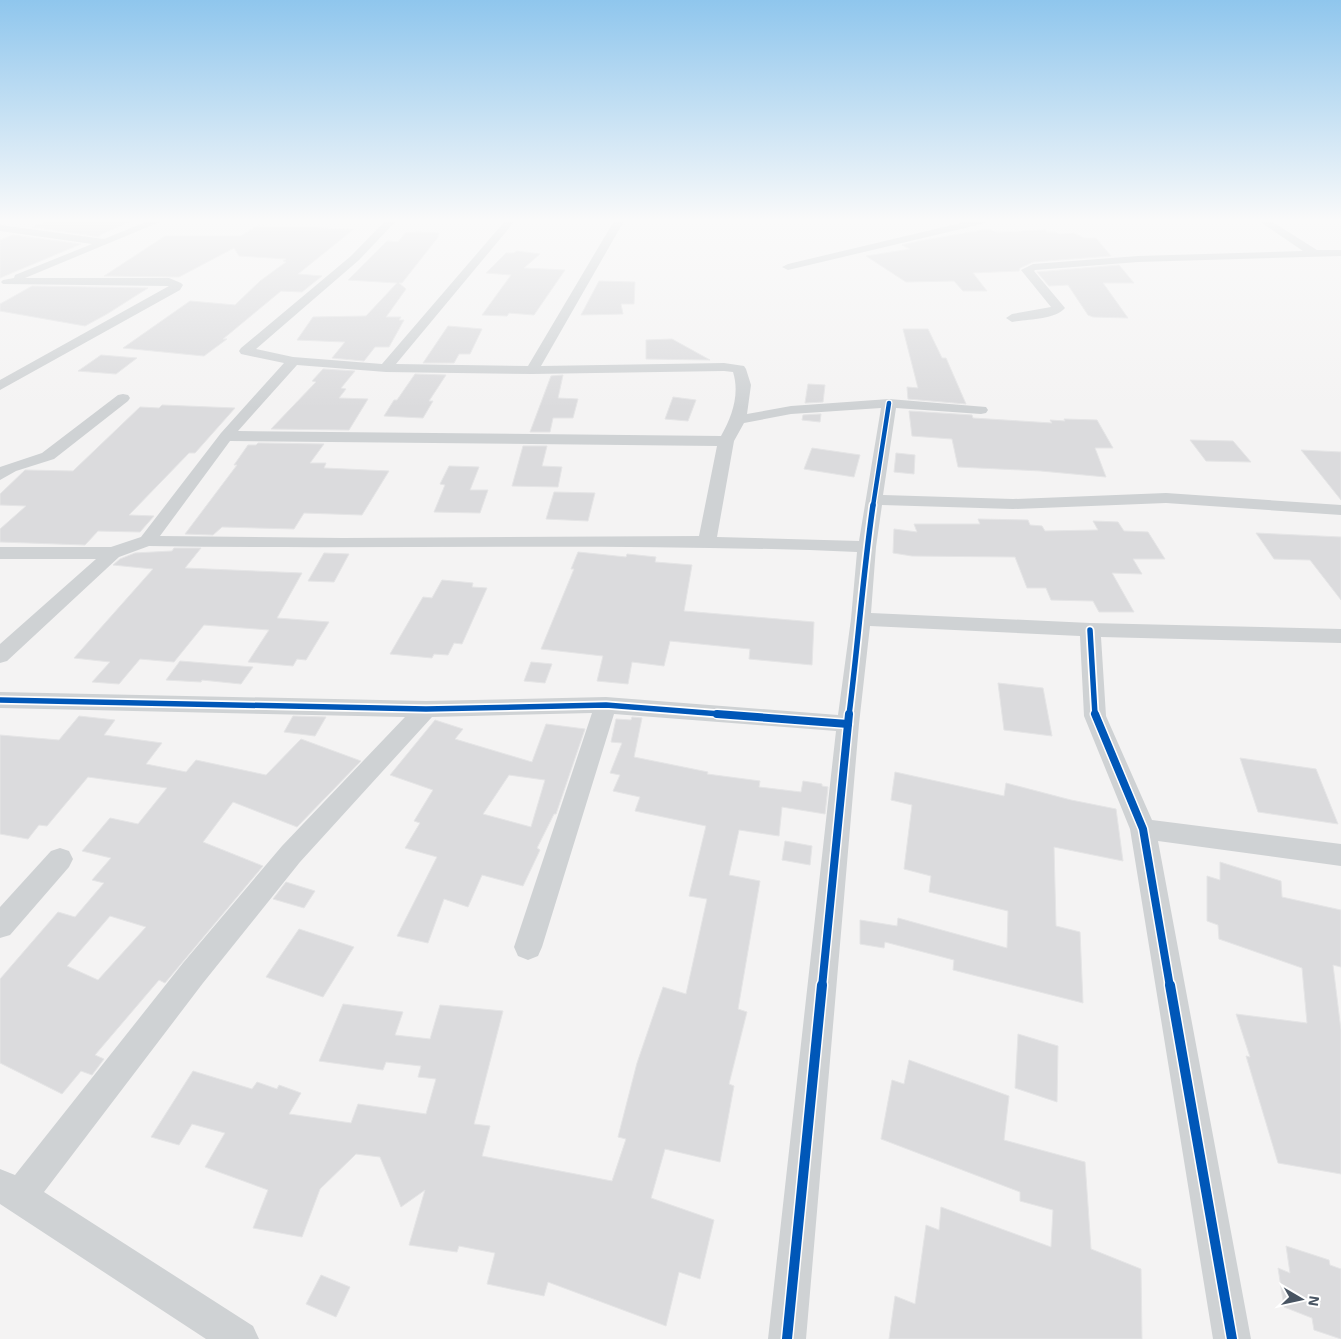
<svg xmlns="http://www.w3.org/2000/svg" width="1341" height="1339" font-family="'Exo 2',sans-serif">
<rect width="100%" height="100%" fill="#f4f3f3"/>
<g fill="#dbdbdd" stroke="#e5e5e6" fill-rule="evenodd">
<polygon points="50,221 131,221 98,236 100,237 32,227"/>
<polygon points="256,226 354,229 298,274 322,276 302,292 281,291 223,339 227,339 204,356 123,348 190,301 235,305 260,281 286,262 283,261 286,259 239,256 234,248 179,277 104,276 165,236 241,236"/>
<polygon points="988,229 996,232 1045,230 1047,232 1055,232 1059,234 1074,233 1084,238 1096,238 1111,256 1033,262 1020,268 1019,271 973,273 987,291 963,291 954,281 906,282 866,256 910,249 902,245 919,241"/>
<polygon points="418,232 439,233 437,236 439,236 402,283 399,283 406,289 386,317 401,317 399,320 404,320 389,347 375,347 364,361 332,358 345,342 297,340 313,317 366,316 397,283 348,280 387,241 398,242 405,233"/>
<polygon points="13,235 81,244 0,278 0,240"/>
<polygon points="517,251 540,254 524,268 565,270 534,315 509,313 507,316 482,315 511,275 486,273 506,253 514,253"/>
<polygon points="1119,265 1134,283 1103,283 1128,318 1093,317 1088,315 1068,285 1049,286 1037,272"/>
<polygon points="599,281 635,282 634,304 621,304 623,314 581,315"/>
<polygon points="32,286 87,287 148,288 107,314 85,326 0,311 0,304"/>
<polygon points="448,326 482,329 470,354 459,354 454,363 423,363"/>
<polygon points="903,329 928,329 942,358 946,358 966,404 908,399 907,387 918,388"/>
<polygon points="672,339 710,360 646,359 646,340"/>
<polygon points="101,355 137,358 116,374 78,371"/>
<polygon points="323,369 355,371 341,388 346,389 339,398 368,399 349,430 271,429 316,382 312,381"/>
<polygon points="415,374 446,375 429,401 433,401 423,418 384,416 394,400 397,400"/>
<polygon points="563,375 558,398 578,399 573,418 553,418 550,432 530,432 551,376"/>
<polygon points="808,384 825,385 823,402 805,403"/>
<polygon points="673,397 696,400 688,421 665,419"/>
<polygon points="162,405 235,408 195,453 189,453 129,515 154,516 140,532 98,531 85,545 0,542 0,529 26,506 0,505 0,494 25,470 73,471 140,407 159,408"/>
<polygon points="909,411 972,415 973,418 1052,423 1050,420 1065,421 1064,419 1097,420 1113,448 1095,448 1106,477 1041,471 958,467 952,439 912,436"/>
<polygon points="821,414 820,422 802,420 803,415"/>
<polygon points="1190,440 1233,441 1251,462 1206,461"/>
<polygon points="258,443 324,444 310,463 326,463 324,468 389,471 362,515 304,513 294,529 222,527 213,535 185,534 237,465 234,465 248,445 256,445"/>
<polygon points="523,446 547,446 542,466 562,467 558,487 512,486"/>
<polygon points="812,448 860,455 854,477 804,469"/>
<polygon points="1301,450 1341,452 1341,500"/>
<polygon points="896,453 915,455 914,474 894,472"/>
<polygon points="449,466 479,467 470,490 488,490 480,513 434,512 445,485 440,484"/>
<polygon points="554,492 595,493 588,521 546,519"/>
<polygon points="978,519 1028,520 1030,525 1042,526 1045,531 1098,530 1093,521 1118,522 1124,531 1148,532 1165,559 1133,559 1142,574 1112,573 1134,612 1099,612 1093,601 1051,600 1046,588 1027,588 1015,557 912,556 893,553 894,529 917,532 914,524 980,524"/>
<polygon points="1256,533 1341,537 1341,600 1310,560 1274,559"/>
<polygon points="174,548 201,548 185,568 302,573 277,618 329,622 306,660 297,659 293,666 248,662 269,630 204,625 174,662 140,659 119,684 92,682 110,662 74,658 153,569 113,565 120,559 135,553 172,551"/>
<polygon points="578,552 626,557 627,554 656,557 655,562 692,565 684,611 814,622 812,665 749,659 750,649 670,641 664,666 632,662 628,684 597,681 603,656 541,649 574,569 571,569"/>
<polygon points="324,553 349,554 334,582 308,581"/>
<polygon points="442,580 473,583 472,587 487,588 462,644 454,643 448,655 434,654 432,658 390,654 423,597 432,598"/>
<polygon points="180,661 253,667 241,684 202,680 201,682 166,680"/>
<polygon points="531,662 552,664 545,683 524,681"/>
<polygon points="998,683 1043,688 1052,736 1004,730"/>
<path d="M 79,716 L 115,720 L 104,735 L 162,743 L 146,764 L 186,772 L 196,760 L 266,775 L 301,739 L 361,761 L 297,827 L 233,802 L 203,842 L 263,866 L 165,983 L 159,980 L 95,1055 L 104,1059 L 92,1075 L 81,1071 L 62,1094 L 0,1063 L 0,979 L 58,912 L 75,917 L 104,883 L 92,880 L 111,858 L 82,851 L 110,818 L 138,824 L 167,788 L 88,777 L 47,826 L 39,825 L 28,839 L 0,834 L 0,735 L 59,740 ZM 110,916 L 146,927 L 98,980 L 67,966 Z"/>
<polygon points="293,716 326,717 315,736 284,732"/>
<polygon points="632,717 642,718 634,757 708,772 707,774 760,781 759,787 801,792 803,781 822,784 822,786 828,787 825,814 782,807 779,836 739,830 729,875 760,881 738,1009 747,1012 729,1084 734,1086 720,1162 665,1149 651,1198 714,1220 700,1279 679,1272 666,1326 548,1282 544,1296 487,1284 495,1253 459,1246 457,1252 409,1245 425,1190 401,1207 380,1157 356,1154 320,1189 302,1237 253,1228 268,1190 205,1167 225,1133 192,1124 179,1145 151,1137 193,1071 252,1089 257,1082 277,1089 279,1085 301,1093 289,1114 351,1123 358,1104 426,1114 436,1079 418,1077 421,1066 386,1062 383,1070 319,1061 343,1004 403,1012 395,1035 430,1039 440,1005 503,1011 474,1124 490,1126 482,1156 612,1181 626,1139 618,1137 637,1063 663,987 686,994 707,899 689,896 706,826 635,811 640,797 613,791 620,775 610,773 622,743 611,742 616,719 631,720"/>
<path d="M 435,720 L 463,729 L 455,739 L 532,762 L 546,724 L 585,729 L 556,814 L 554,814 L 537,848 L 540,850 L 523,886 L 482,875 L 468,907 L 444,899 L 428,943 L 397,936 L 437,857 L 405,848 L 420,823 L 414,821 L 433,790 L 390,775 ZM 509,775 L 545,780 L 531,827 L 483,814 Z"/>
<polygon points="1240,758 1316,769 1338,824 1258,812"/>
<polygon points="895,772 1004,796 1006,783 1071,800 1116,809 1123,861 1054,847 1056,926 1080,932 1083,1003 953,970 954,960 885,942 884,948 860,944 860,920 897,926 898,918 1007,948 1008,911 929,892 931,876 904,869 912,805 891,800"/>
<polygon points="785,841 812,846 810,865 782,860"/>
<polygon points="1220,862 1281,881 1282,897 1341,910 1341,967 1333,965 1341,1030 1341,1174 1278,1163 1246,1056 1250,1057 1236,1014 1307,1023 1302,968 1219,939 1218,925 1207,921 1207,876 1220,880"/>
<polygon points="286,882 315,891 304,908 273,899"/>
<polygon points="299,929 354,947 323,997 266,977"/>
<polygon points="1018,1034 1058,1046 1057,1102 1015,1088"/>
<polygon points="909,1060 1009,1096 1004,1140 1085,1162 1091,1249 1141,1269 1142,1339 889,1339 895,1296 915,1304 926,1225 939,1230 941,1207 1051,1247 1053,1210 1020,1201 1020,1192 881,1139 892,1080 904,1084"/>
<polygon points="1286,1246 1329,1260 1330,1265 1341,1269 1341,1339 1314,1330 1312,1318 1284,1307 1278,1268 1290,1273"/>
<polygon points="321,1275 350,1287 336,1317 306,1304"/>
</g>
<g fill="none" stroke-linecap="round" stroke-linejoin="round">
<g fill="#cfd2d4" fill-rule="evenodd">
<polygon points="148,221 162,221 25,278 169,278 181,283 183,285 180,290 0,390 0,380 169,286 3,284 1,282 3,280 14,278 15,275 92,244 0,231 0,225 104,239"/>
<path d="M 385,221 L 396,221 L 359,260 L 256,349 L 293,357 L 382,364 L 505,221 L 515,221 L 396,364 L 528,366 L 614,221 L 624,221 L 541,366 L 724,363 L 744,366 L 746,369 L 751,385 L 747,414 L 791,406 L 889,399 L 986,407 L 988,410 L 986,413 L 981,414 L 896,408 L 883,495 L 1013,499 L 1166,493 L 1341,505 L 1341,515 L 1166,503 L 1013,509 L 882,505 L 876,547 L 871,613 L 1090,623 L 1341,629 L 1341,643 L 1101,637 L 1106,716 L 1152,820 L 1341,844 L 1341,866 L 1158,841 L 1251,1339 L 1213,1339 L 1130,829 L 1084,716 L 1080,636 L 870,626 L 859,724 L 806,1339 L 768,1339 L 836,731 L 614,714 L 542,947 L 538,956 L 528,960 L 518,956 L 514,947 L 592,713 L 432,717 L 300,862 L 203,983 L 44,1192 L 253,1326 L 259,1339 L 206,1339 L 0,1204 L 0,1169 L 15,1175 L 183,963 L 282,846 L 405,717 L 0,708 L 0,692 L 426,701 L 606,697 L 838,715 L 851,619 L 857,552 C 622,542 385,550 149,546 L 119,557 L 7,661 L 0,663 L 0,644 L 96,559 L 0,559 L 0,547 L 111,547 L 141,537 L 221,433 L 284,363 L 241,354 L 239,351 L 241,348 L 351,256 ZM 297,365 L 386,372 L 532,374 L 724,371 L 733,372 C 740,394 732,417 721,436 L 238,431 ZM 881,408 L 859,541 L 717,537 L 734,441 L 744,423 L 791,414 ZM 230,441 L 717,446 L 699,536 L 343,538 L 160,536 Z"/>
<polygon points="969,221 987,221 982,224 788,270 782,267 788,264"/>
<path d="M 1259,221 L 1271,221 L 1317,250 L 1341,250 L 1341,256 L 1138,262 L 1035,270 L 1034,271 L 1065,308 C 1054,320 1028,319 1012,322 L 1006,318 L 1012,314 L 1051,307 L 1021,270 L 1033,264 L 1138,256 L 1303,251 Z"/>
<polygon points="123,394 128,395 130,398 128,401 54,459 16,471 0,480 0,467 42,453 118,395"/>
<polygon points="60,848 69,851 73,859 69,867 10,935 0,938 0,907 51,851"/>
</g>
<g stroke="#fff" stroke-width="7">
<polyline id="cycleway-far3" points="873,506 889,403"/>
</g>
<g stroke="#fff" stroke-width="9">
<g id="cycleway-far2">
<polyline points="1090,630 1095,715"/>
<polyline points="0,700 426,709 606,705 733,715"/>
<path d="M 849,715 C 858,645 863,574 873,505"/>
</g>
</g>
<g stroke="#fff" stroke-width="11">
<g id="cycleway-far1">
<polyline points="717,714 848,724"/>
<polyline points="1095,714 1143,829 1170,987"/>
<polyline points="822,987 849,714"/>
</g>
</g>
<g stroke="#fff" stroke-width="13">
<g id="cycleway">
<polyline points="1170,985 1232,1339"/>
<polyline points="787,1339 822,985"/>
</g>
</g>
<use href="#cycleway-far3" stroke="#0057b8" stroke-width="4.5"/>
<use href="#cycleway-far2" stroke="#0057b8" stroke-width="5.5"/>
<use href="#cycleway-far1" stroke="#0057b8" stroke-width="8"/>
<use href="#cycleway" stroke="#0057b8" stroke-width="10"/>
</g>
<linearGradient id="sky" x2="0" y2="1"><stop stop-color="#8fc6ed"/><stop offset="0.54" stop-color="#fafafa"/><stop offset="1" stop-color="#fafafa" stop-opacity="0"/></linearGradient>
<rect width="1341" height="408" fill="url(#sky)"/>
<g transform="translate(1301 1299) rotate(99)" stroke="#ffffff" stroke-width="4" paint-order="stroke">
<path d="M0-4L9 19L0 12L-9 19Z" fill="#485462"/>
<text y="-8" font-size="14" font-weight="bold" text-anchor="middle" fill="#485462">N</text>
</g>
</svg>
